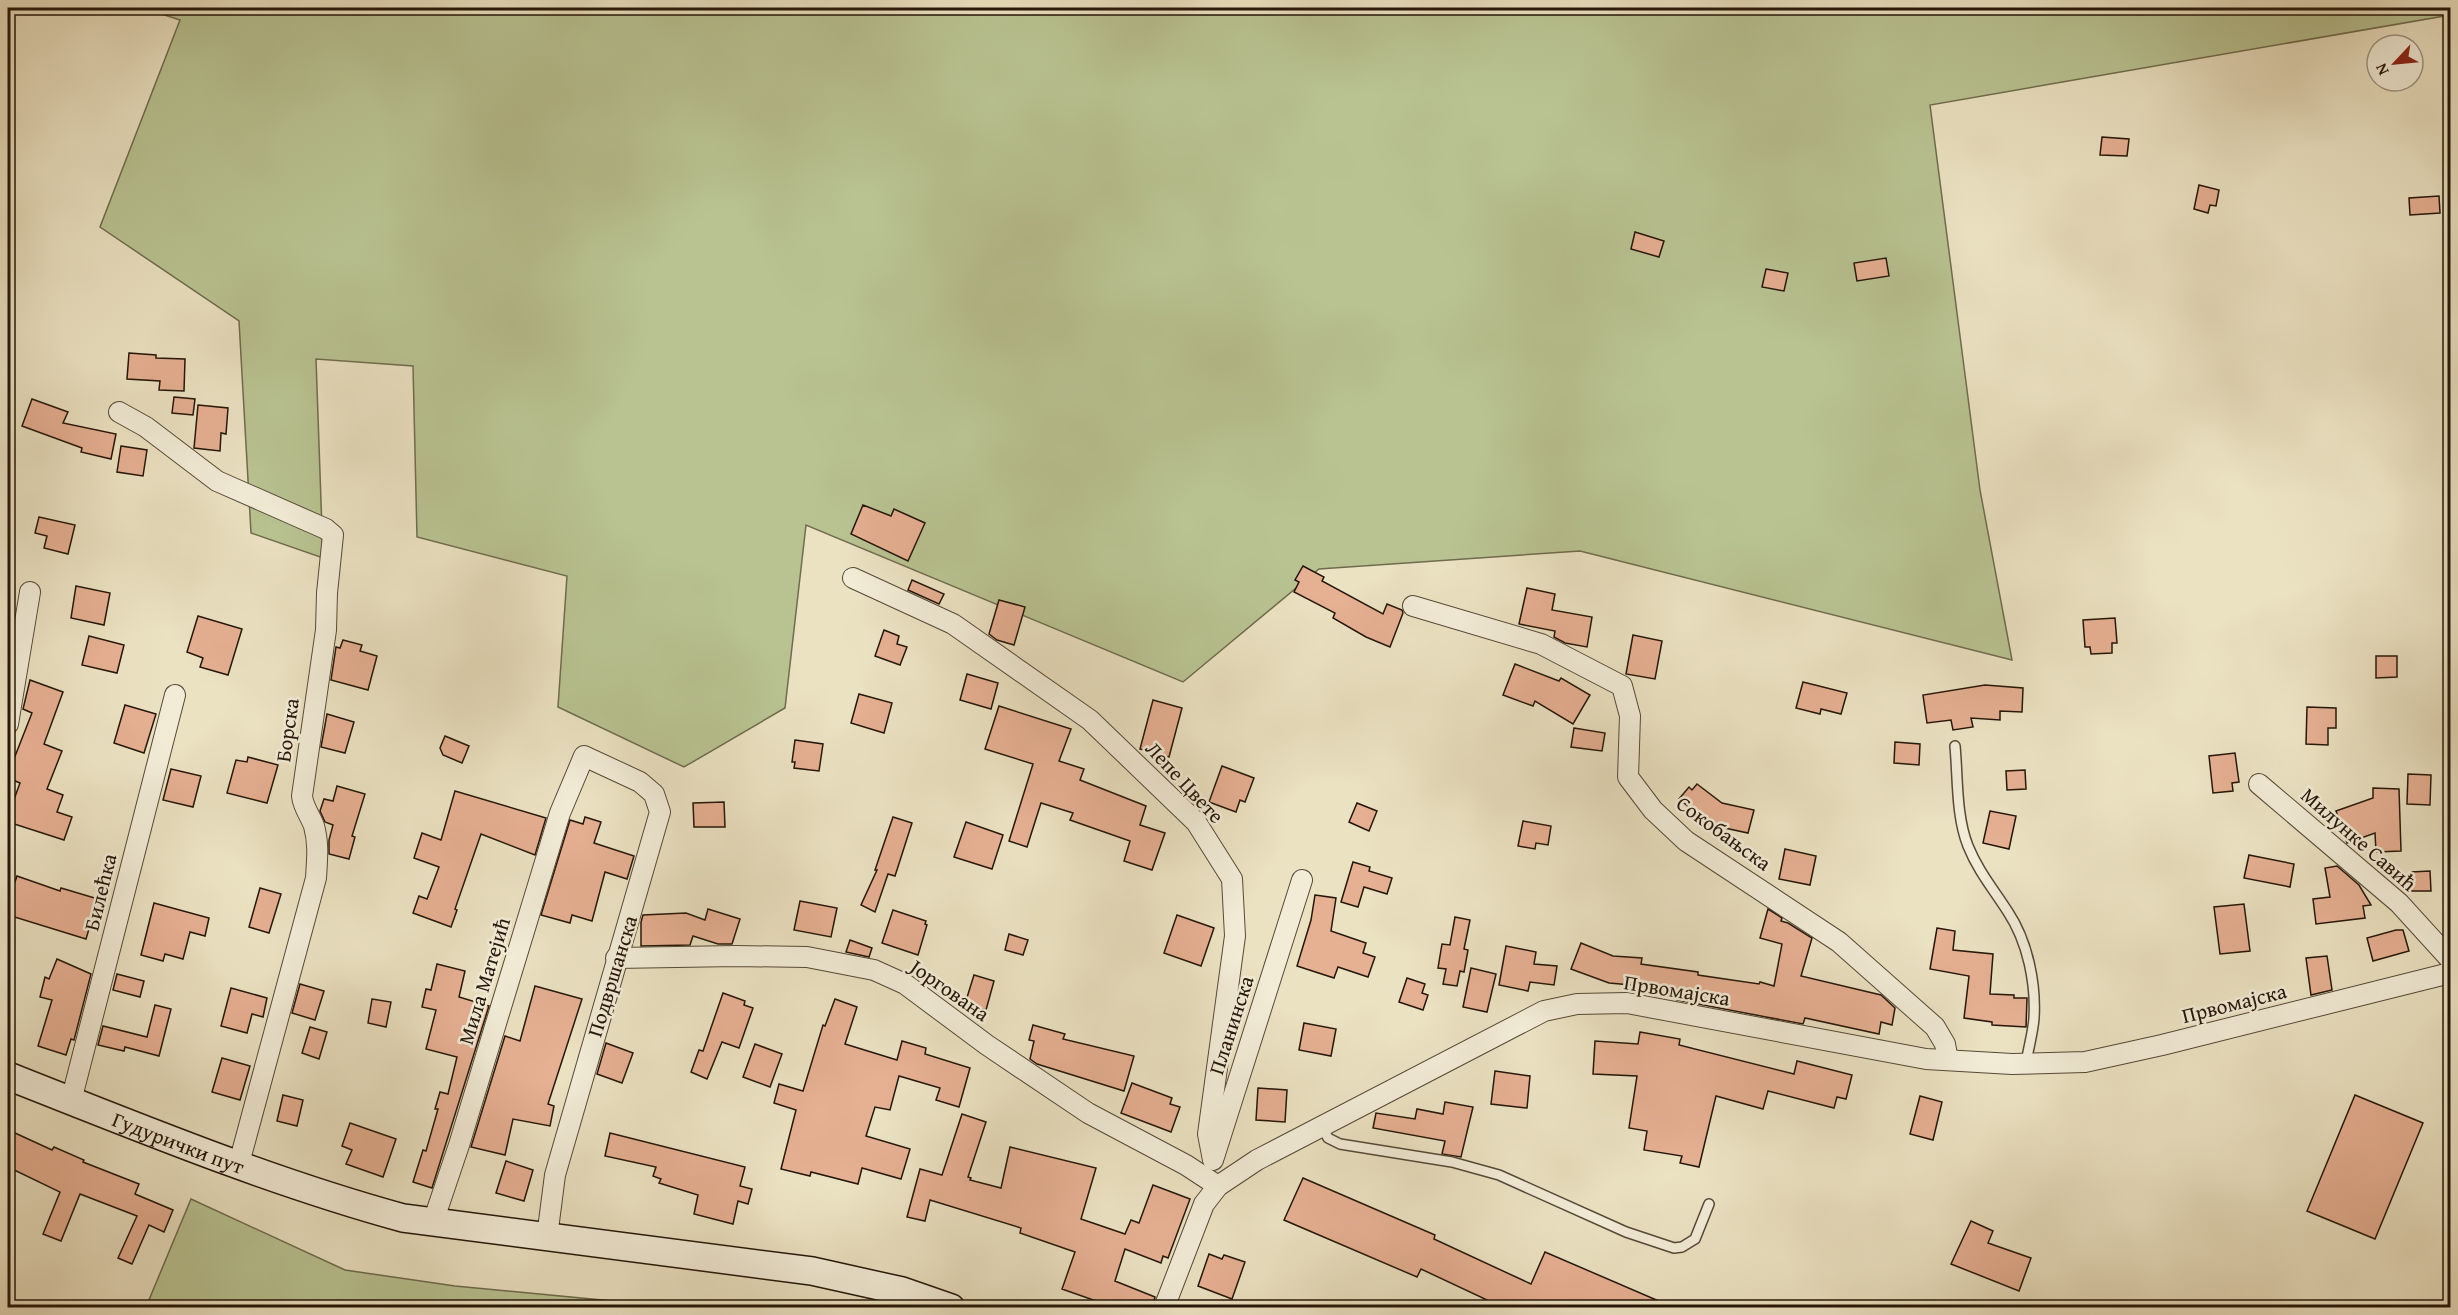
<svg xmlns="http://www.w3.org/2000/svg" width="2458" height="1315" font-family="'Gentium Book Plus',serif">
<rect width="100%" height="100%" fill="#ebe2c2"/>
<filter id="stains"><feTurbulence type="fractalNoise" baseFrequency=".00333" numOctaves="4"/><feColorMatrix values="0 0 0 0 .2 0 0 0 0 .09 0 0 0 0 .02 0 0 0 .5 -.17"/></filter>
<radialGradient id="worn" r=".72"><stop offset=".6" stop-color="#630" stop-opacity="0"/><stop offset="1" stop-color="#630" stop-opacity=".3"/></radialGradient>
<g fill="#b9c392" stroke="#6f6c4e" stroke-width="1.5">
<polygon points="143,8 2450,8 2450,15 1930,105 1980,490 2012,660 1580,551 1319,569 1183,682 806,525 785,708 684,767 558,707 567,576 417,537 413,366 316,359 323,558 251,533 239,321 100,227 180,20"/>
<polygon points="191,1199 345,1270 455,1286 633,1303 630,1308 146,1307"/>
</g>
<g fill="#e6b092" stroke="#251609" stroke-width="1.5">
<polygon points="2102,137 2129,139 2127,156 2100,155"/>
<polygon points="2199,185 2219,190 2216,206 2210,205 2208,213 2194,209"/>
<polygon points="2439,196 2440,213 2410,215 2409,198"/>
<polygon points="1635,232 1664,241 1659,257 1631,249"/>
<polygon points="1886,258 1889,276 1857,281 1854,263"/>
<polygon points="1766,269 1788,273 1784,291 1762,287"/>
<polygon points="129,353 156,355 156,358 185,359 184,391 159,390 160,381 127,379"/>
<polygon points="174,397 195,399 193,415 172,413"/>
<polygon points="32,399 68,412 63,423 116,434 111,459 81,452 82,448 22,426"/>
<polygon points="198,405 228,408 226,434 221,433 220,451 194,448"/>
<polygon points="121,446 147,450 143,476 117,472"/>
<polygon points="863,505 891,516 894,509 925,523 908,561 851,534"/>
<polygon points="39,517 75,525 68,554 44,548 47,536 35,533"/>
<polygon points="1303,566 1324,577 1322,581 1383,614 1387,604 1402,610 1403,613 1390,647 1366,637 1333,618 1335,613 1294,592 1299,582 1295,580"/>
<polygon points="912,580 944,594 939,604 908,590"/>
<polygon points="76,586 110,593 104,625 71,618"/>
<polygon points="1527,588 1555,594 1552,610 1592,617 1587,647 1565,643 1554,637 1555,631 1519,624"/>
<polygon points="999,600 1025,607 1014,645 997,640 989,634"/>
<polygon points="198,616 242,629 228,675 200,667 203,658 187,652"/>
<polygon points="2115,618 2117,643 2112,643 2112,653 2091,654 2090,647 2085,647 2083,620"/>
<polygon points="884,630 899,636 897,644 907,647 900,665 875,656"/>
<polygon points="1633,635 1662,641 1655,679 1626,674"/>
<polygon points="89,636 124,645 117,673 82,665"/>
<polygon points="343,640 362,645 360,651 377,656 368,690 331,680 336,647 340,648"/>
<polygon points="2376,656 2397,656 2397,677 2376,678"/>
<polygon points="1515,664 1559,681 1561,678 1590,695 1573,724 1535,701 1533,706 1503,695"/>
<polygon points="967,674 998,683 991,709 960,700"/>
<polygon points="30,680 63,692 44,744 62,751 47,789 63,795 57,812 72,817 64,840 8,822 8,816 20,783 8,778 8,774 32,713 23,709"/>
<polygon points="1803,682 1847,693 1841,714 1821,709 1820,714 1796,708"/>
<polygon points="1985,685 2023,688 2022,712 2000,711 2000,720 1971,718 1973,727 1953,730 1951,720 1927,723 1923,695"/>
<polygon points="859,694 892,703 884,733 851,723"/>
<polygon points="1153,700 1182,708 1169,757 1140,749"/>
<polygon points="125,705 156,714 144,753 114,743"/>
<polygon points="999,706 1071,729 1059,761 1084,769 1080,780 1146,806 1140,825 1165,833 1152,870 1124,861 1130,841 1070,820 1073,813 1041,803 1027,847 1009,841 1033,764 985,749"/>
<polygon points="2307,707 2336,708 2336,728 2328,728 2328,745 2306,744"/>
<polygon points="327,714 354,722 345,753 321,747"/>
<polygon points="1574,728 1605,733 1602,751 1571,747"/>
<polygon points="445,736 469,746 462,763 443,755 440,748"/>
<polygon points="795,740 823,744 819,771 794,768 795,762 792,762"/>
<polygon points="1895,742 1920,744 1919,765 1894,763"/>
<polygon points="2235,753 2239,782 2232,783 2233,791 2213,793 2209,756"/>
<polygon points="248,757 278,765 267,803 227,793 236,760 247,762"/>
<polygon points="1222,766 1254,778 1245,802 1240,800 1236,812 1209,802"/>
<polygon points="171,769 201,776 193,807 163,800"/>
<polygon points="2025,770 2026,789 2007,790 2006,771"/>
<polygon points="2408,774 2431,775 2430,805 2407,804"/>
<polygon points="1697,784 1722,803 1754,810 1748,833 1711,825 1679,799 1689,787 1692,790"/>
<polygon points="337,786 365,794 352,836 355,837 349,859 329,854 329,840 333,825 325,822 320,811 324,799 333,801"/>
<polygon points="2373,788 2399,789 2401,851 2376,852 2375,833 2347,843 2336,811 2373,798"/>
<polygon points="455,791 546,818 535,855 481,834 455,909 457,910 451,927 413,913 419,896 427,899 439,867 414,858 422,833 441,840"/>
<polygon points="724,802 725,827 694,827 693,803"/>
<polygon points="1357,803 1377,811 1369,831 1349,822"/>
<polygon points="1990,811 2016,816 2009,849 1983,843"/>
<polygon points="585,817 601,822 594,843 634,856 627,879 605,872 592,921 572,915 570,923 541,915 570,820 583,824"/>
<polygon points="893,817 912,823 895,876 888,874 875,912 861,905 877,870 875,870"/>
<polygon points="1523,821 1551,826 1548,845 1536,843 1535,849 1518,846"/>
<polygon points="966,822 1003,835 992,869 954,857"/>
<polygon points="1785,849 1816,856 1810,885 1779,879"/>
<polygon points="2249,855 2294,864 2290,887 2244,878"/>
<polygon points="1353,862 1370,867 1369,871 1392,878 1387,894 1364,887 1358,907 1341,902"/>
<polygon points="2337,866 2359,885 2371,905 2363,906 2365,918 2316,924 2313,899 2330,897 2325,868"/>
<polygon points="2430,871 2431,891 2411,891 2411,872"/>
<polygon points="17,876 60,891 61,888 98,899 86,939 8,915 8,902"/>
<polygon points="260,888 281,894 269,933 249,927"/>
<polygon points="1315,895 1336,898 1331,931 1366,943 1363,953 1375,957 1368,977 1338,967 1334,978 1297,966 1311,920"/>
<polygon points="800,901 837,908 831,937 794,930"/>
<polygon points="154,903 209,918 205,936 190,932 183,959 165,954 163,961 141,955"/>
<polygon points="2244,904 2250,951 2220,954 2214,907"/>
<polygon points="708,909 740,919 732,944 718,944 693,936 690,945 641,946 641,922 643,915 686,913 705,920"/>
<polygon points="1768,909 1782,918 1781,921 1788,923 1812,938 1801,976 1881,995 1895,1008 1892,1025 1881,1022 1879,1034 1805,1018 1803,1024 1677,1000 1678,996 1653,993 1654,987 1609,983 1571,969 1581,943 1613,956 1642,958 1641,964 1698,972 1698,975 1759,984 1760,982 1774,986 1782,944 1760,938"/>
<polygon points="893,910 926,921 925,924 927,925 918,955 882,943"/>
<polygon points="1177,915 1214,928 1201,966 1164,953"/>
<polygon points="1455,917 1470,920 1464,949 1468,950 1464,972 1460,971 1457,986 1443,984 1446,969 1438,968 1442,944 1450,945"/>
<polygon points="1937,928 1955,931 1953,950 1993,954 1990,994 2014,995 2014,998 2027,998 2026,1027 1992,1025 1992,1022 1964,1018 1969,976 1930,969"/>
<polygon points="2396,930 2403,930 2409,951 2373,961 2367,938"/>
<polygon points="1009,934 1028,940 1023,955 1005,950"/>
<polygon points="850,940 872,948 869,957 846,952"/>
<polygon points="1506,946 1536,952 1534,964 1557,966 1554,985 1530,982 1528,991 1499,985"/>
<polygon points="2327,956 2332,990 2311,995 2306,958"/>
<polygon points="57,959 91,974 74,1040 71,1039 66,1055 38,1046 52,1000 40,997 45,977 49,979"/>
<polygon points="437,964 465,971 459,997 489,1006 432,1188 413,1182 423,1150 426,1151 438,1109 435,1109 440,1092 448,1094 457,1057 426,1049 436,1010 422,1007 426,989 431,990"/>
<polygon points="1471,968 1496,974 1487,1012 1463,1007"/>
<polygon points="117,974 144,981 140,997 113,990"/>
<polygon points="974,975 994,981 986,1010 965,1004"/>
<polygon points="1407,978 1425,984 1422,993 1428,995 1423,1010 1399,1002"/>
<polygon points="300,984 324,991 315,1020 292,1013"/>
<polygon points="535,986 582,999 548,1104 554,1106 550,1126 513,1119 505,1155 471,1147 505,1036 520,1041"/>
<polygon points="231,988 267,998 263,1017 252,1014 247,1033 221,1026"/>
<polygon points="723,993 745,1001 744,1005 753,1008 739,1048 722,1042 707,1079 691,1072 699,1050 703,1051"/>
<polygon points="372,999 391,1002 386,1027 368,1023"/>
<polygon points="835,999 857,1007 845,1044 897,1060 902,1041 926,1048 925,1054 970,1068 959,1107 936,1100 940,1088 899,1076 890,1110 875,1107 866,1136 910,1149 901,1179 862,1168 858,1184 811,1172 810,1176 781,1169 796,1110 774,1103 779,1084 803,1091 823,1025 825,1026"/>
<polygon points="155,1005 171,1009 159,1056 125,1047 124,1051 98,1045 103,1026 147,1037"/>
<polygon points="1304,1023 1336,1029 1331,1056 1299,1050"/>
<polygon points="1033,1025 1065,1034 1063,1039 1134,1056 1124,1091 1037,1064 1030,1059 1034,1041 1029,1040"/>
<polygon points="310,1027 327,1032 319,1059 302,1053"/>
<polygon points="1640,1032 1680,1039 1679,1045 1794,1074 1797,1061 1852,1075 1846,1099 1837,1097 1834,1108 1768,1091 1763,1109 1716,1096 1699,1167 1680,1163 1682,1156 1644,1150 1647,1131 1629,1128 1637,1076 1593,1074 1595,1041 1638,1044"/>
<polygon points="606,1043 633,1053 622,1083 597,1074"/>
<polygon points="755,1044 782,1054 770,1087 743,1077"/>
<polygon points="222,1058 250,1066 240,1100 212,1092"/>
<polygon points="1495,1071 1530,1076 1527,1108 1491,1104"/>
<polygon points="1132,1083 1172,1098 1170,1104 1180,1107 1171,1132 1121,1113"/>
<polygon points="1258,1088 1287,1090 1285,1122 1256,1120"/>
<polygon points="283,1095 303,1100 297,1126 277,1121"/>
<polygon points="2355,1095 2423,1123 2375,1239 2307,1211"/>
<polygon points="1920,1096 1942,1102 1933,1140 1910,1134"/>
<polygon points="1445,1102 1473,1107 1461,1157 1442,1154 1445,1141 1373,1128 1376,1113 1415,1119 1417,1109 1443,1114"/>
<polygon points="962,1114 986,1122 968,1177 971,1178 970,1180 1001,1188 1010,1147 1096,1168 1081,1219 1125,1234 1131,1220 1139,1223 1153,1185 1190,1199 1168,1258 1163,1256 1161,1263 1125,1249 1115,1281 1155,1297 1152,1308 1116,1308 1062,1289 1075,1252 1020,1233 1021,1228 930,1200 925,1221 907,1217 920,1169 942,1175"/>
<polygon points="350,1123 396,1139 383,1177 346,1164 352,1150 342,1146"/>
<polygon points="15,1133 52,1150 54,1147 84,1160 83,1162 139,1184 135,1194 173,1210 164,1232 149,1225 132,1264 118,1258 137,1216 80,1194 61,1241 43,1234 60,1192 8,1167 8,1150"/>
<polygon points="610,1133 745,1167 740,1186 752,1189 748,1204 738,1201 733,1224 694,1214 698,1195 659,1183 661,1179 653,1176 656,1167 605,1156"/>
<polygon points="506,1161 533,1170 524,1201 496,1193"/>
<polygon points="1303,1178 1435,1235 1434,1239 1531,1284 1545,1252 1675,1308 1504,1308 1421,1269 1417,1277 1284,1220"/>
<polygon points="1971,1221 1993,1231 1988,1243 2031,1258 2019,1291 1951,1264"/>
<polygon points="1209,1254 1222,1259 1224,1255 1245,1262 1232,1299 1198,1286"/>
</g>
<g fill="none" stroke-linecap="round" stroke-linejoin="round">
<g stroke="#564937" stroke-width="12">
<g id="lane">
<path d="M 1955,746 C 1958,778 1956,816 1968,846 C 1978,871 1994,890 2008,912 C 2028,942 2036,984 2034,1018 C 2033,1033 2028,1049 2026,1064"/>
<polyline points="1322,1127 1328,1138 1340,1144 1452,1162 1499,1175 1626,1232 1674,1248 1682,1247 1695,1239 1709,1204"/>
</g>
</g>
<g stroke="#564937" stroke-width="22">
<g id="street">
<path d="M 119,412 L 146,427 L 217,481 L 326,529 L 333,535 L 327,593 L 326,630 L 302,796 C 303,807 310,815 314,826 C 319,844 317,860 316,878 L 238,1167"/>
<polyline points="853,578 953,624 1090,720 1196,822 1232,879 1235,936 1208,1134 1213,1160"/>
<polyline points="1413,606 1541,644 1622,686 1630,716 1628,777 1653,810 1686,841 1839,942 1935,1027 1945,1044 1948,1060"/>
<polyline points="8,724 30,592"/>
<polyline points="2259,784 2399,903 2450,959"/>
<polyline points="616,958 736,956 807,957 874,970 905,984 987,1045 1088,1113 1186,1165 1218,1186"/>
<polyline points="71,1101 175,695"/>
<polyline points="1214,1157 1302,880"/>
<polyline points="433,1222 459,1145 560,813 584,756 640,782 654,794 660,812 555,1175 547,1237"/>
<polyline points="1164,1308 1204,1204 1218,1186 1257,1160 1544,1011 1577,1004 1627,1003 1926,1059 2012,1064 2085,1062 2162,1045 2450,973"/>
</g>
</g>
<g stroke="#251609" stroke-width="30">
<g id="secondary">
<path id="s1" d="M 8,1076 C 138,1127 268,1181 403,1218 L 812,1271 L 902,1291 L 951,1308"/>
</g>
</g>
<use href="#lane" stroke="#f2ecd7" stroke-width="9"/>
<use href="#street" stroke="#f2ecd7" stroke-width="20"/>
<use href="#secondary" stroke="#f2ecd7" stroke-width="27"/>
</g>
<g text-anchor="middle" dominant-baseline="central" stroke-width="5" stroke-linejoin="round" paint-order="stroke">
<g font-size="21" fill="#251609" stroke="#f2ecd7">
<text transform="translate(287 730) rotate(-82)">Борска</text>
<text transform="translate(1185 782) rotate(47)">Лепе Цвете</text>
<text transform="translate(1724 833) rotate(36)">Сокобањска</text>
<text transform="translate(2359 839) rotate(41)">Милунке Савић</text>
<text transform="translate(100 892) rotate(-76)">Билећка</text>
<text transform="translate(612 976) rotate(-73)">Подвршанска</text>
<text transform="translate(484 981) rotate(-73)">Мила Матејић</text>
<text transform="translate(950 990) rotate(35)">Јоргована</text>
<text transform="translate(1677 990) rotate(9)">Првомајска</text>
<text transform="translate(2234 1003) rotate(-14)">Првомајска</text>
<text transform="translate(1231 1025) rotate(-72)">Планинска</text>
<text stroke="none"><textPath href="#s1" startOffset="183">Гудурички пут</textPath></text>
</g>
</g>
<rect width="2458" height="1315" fill="none" stroke="#ebe2c2" stroke-width="30"/>
<rect x="9" y="9" width="2440" height="1297" fill="none" stroke="#251609" stroke-width="3"/>
<rect x="15" y="15" width="2428" height="1285" fill="none" stroke="#251609" stroke-width="1.5"/>
<g transform="translate(2395 63) rotate(244)"><circle r="28" fill="#f2ecd7" stroke="#a09685" stroke-width="1.5"/>
<path d="M0-4.5L10 22L0 15L-10 22Z" fill="#8f2418"/>
<text y="-9" font-size="16" font-weight="bold" text-anchor="middle" fill="#251609">N</text>
</g>
<rect width="100%" height="100%" filter="url(#stains)"/>
<rect width="100%" height="100%" fill="url(#worn)"/>
</svg>
